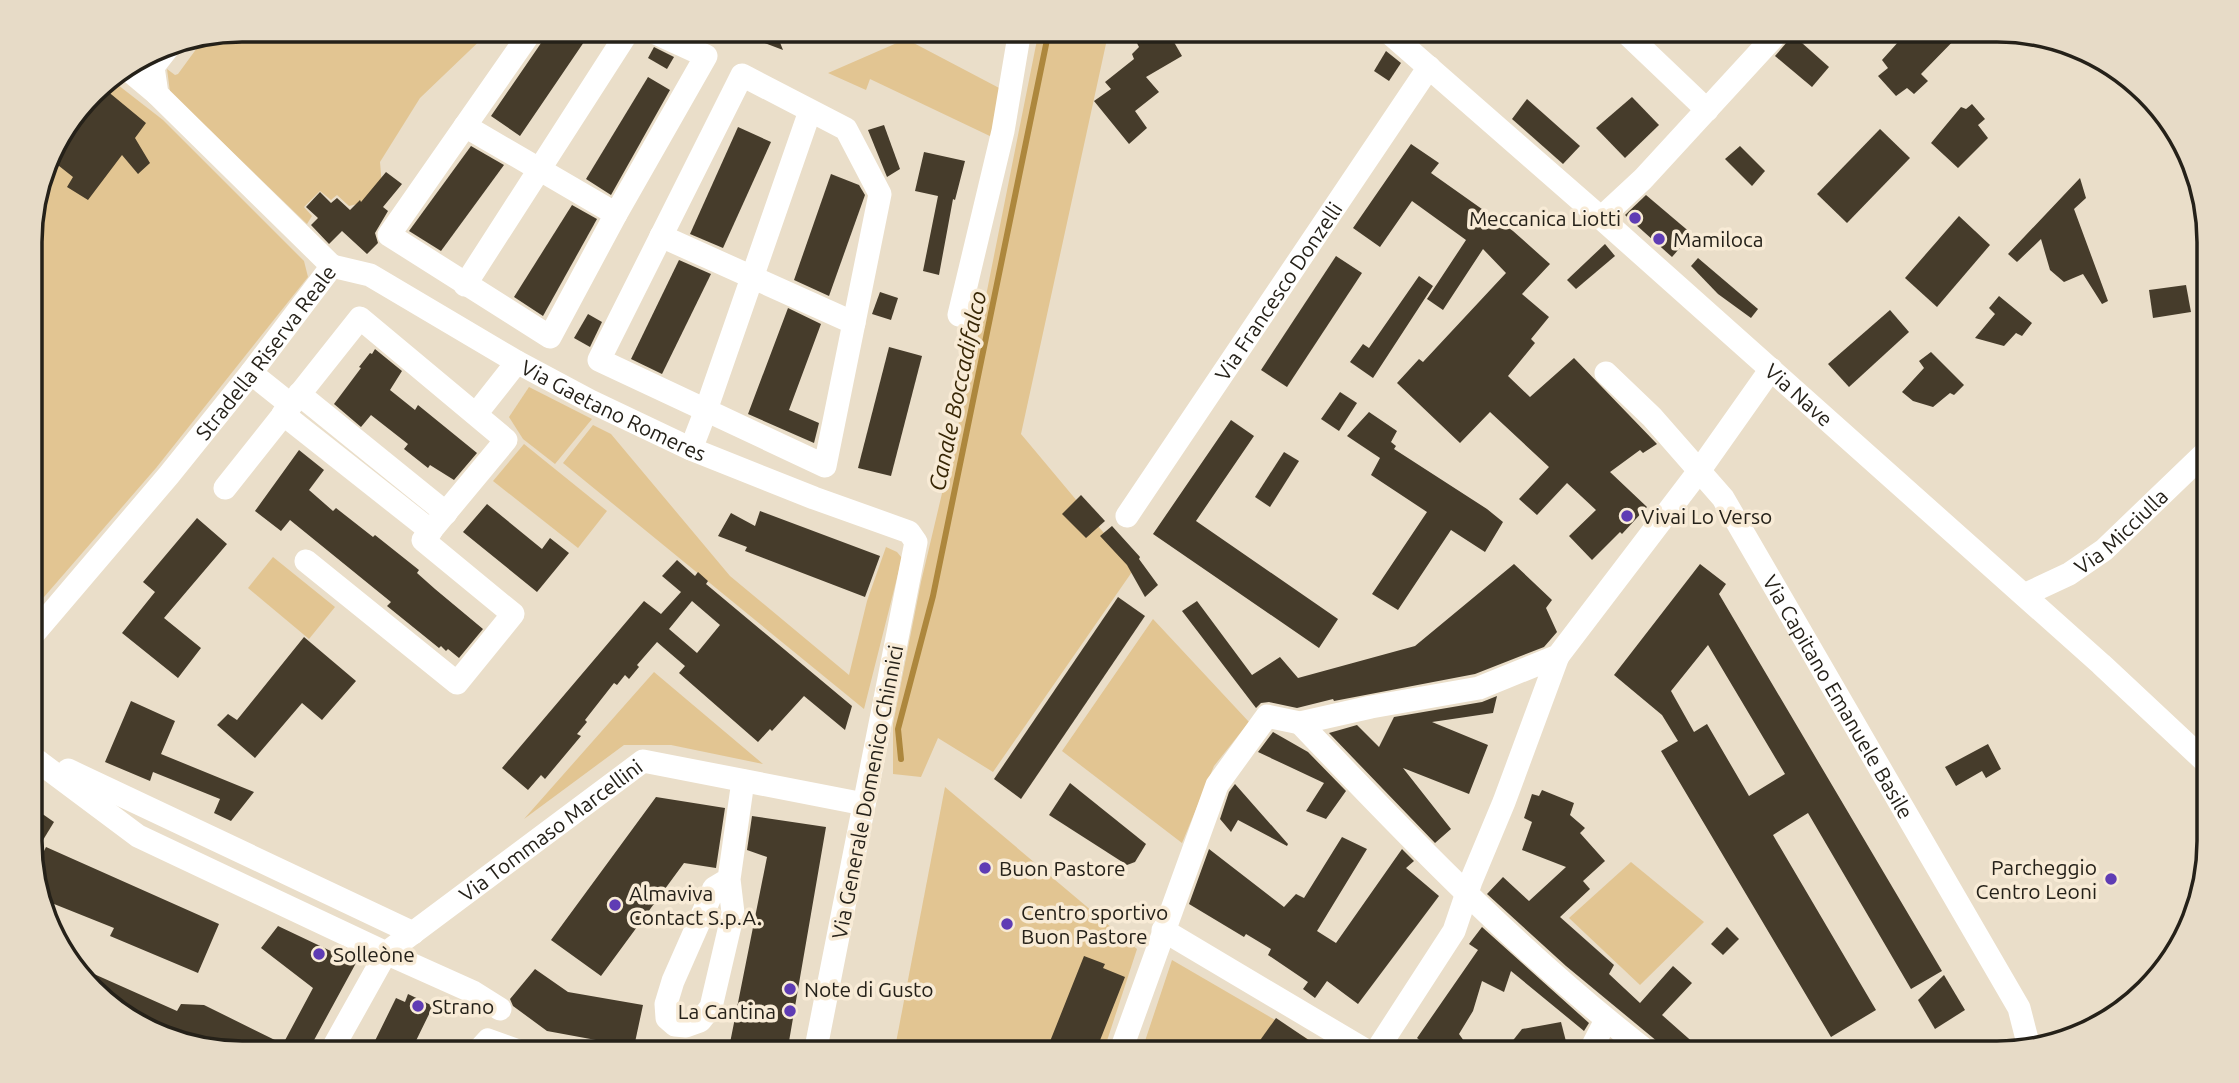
<svg xmlns="http://www.w3.org/2000/svg" width="2239" height="1083" font-family="Ubuntu,sans-serif">
<rect width="100%" height="100%" fill="#eadec9"/>
<g fill="#e2c592">
<polygon points="242,30 491,30 420,98 380,162 383,198 349,206 337,195 331,200 320,191 304,207 312,216 307,224 170,92 167,69 175,75 178,74 205,37"/>
<polygon points="1039,30 1109,30 1021,434 1134,569 993,772 938,738 921,777 893,774 893,724 921,582 971,371"/>
<polygon points="906,39 1003,90 994,138 870,79 866,90 828,73"/>
<polygon points="109,78 163,120 304,261 308,277 156,468 31,612 30,228 52,148 102,83"/>
<polygon points="529,387 592,419 555,464 523,439 509,417"/>
<polygon points="593,425 611,434 730,576 849,675 867,601 886,547 897,552 902,558 864,709 563,463"/>
<polygon points="524,444 607,511 578,548 493,481"/>
<polygon points="273,557 335,607 309,639 248,588"/>
<polygon points="1153,619 1249,722 1214,766 1182,843 1062,751"/>
<polygon points="654,672 763,764 671,745 624,745 524,819"/>
<polygon points="945,787 1137,949 1103,1053 894,1053"/>
<polygon points="1631,862 1704,922 1640,985 1569,918"/>
<polygon points="1172,960 1332,1053 1141,1053"/>
</g>
<g fill="none" stroke-linecap="round" stroke-linejoin="round">
<polyline stroke="#ad873d" stroke-width="6" points="901,759 898,729 933,596 1049,30"/>
</g>
<g fill="#463c2b" fill-rule="evenodd">
<polygon points="550,30 590,30 584,37 586,39 520,136 491,116"/>
<polygon points="734,30 775,30 783,50 733,31"/>
<polygon points="1130,30 1167,30 1182,56 1146,77 1159,92 1135,111 1147,128 1129,144 1094,101 1111,89 1105,82 1134,59 1132,54 1139,47"/>
<polygon points="1909,30 1964,30 1921,74 1928,81 1914,94 1907,88 1896,96 1878,76 1888,68 1882,60"/>
<polygon points="1793,35 1829,67 1812,87 1775,56"/>
<polygon points="654,47 674,57 667,69 648,58"/>
<polygon points="1386,51 1401,63 1389,81 1374,71"/>
<polygon points="648,77 670,90 611,195 586,179"/>
<polygon points="100,85 146,123 135,138 150,163 138,174 122,155 88,200 67,187 73,177 49,158 52,148"/>
<polygon points="1632,97 1659,125 1625,158 1596,128"/>
<polygon points="1527,99 1580,146 1563,164 1512,119"/>
<polygon points="1972,104 1985,119 1978,125 1988,138 1958,168 1931,143 1961,107 1966,109"/>
<polygon points="884,125 900,169 887,177 868,130"/>
<polygon points="738,127 771,142 723,248 690,234"/>
<polygon points="1880,129 1910,158 1847,223 1817,194"/>
<polygon points="1411,144 1439,163 1431,173 1513,231 1550,264 1522,294 1549,317 1531,339 1535,343 1508,376 1530,397 1574,358 1657,444 1643,453 1640,450 1610,472 1647,507 1622,534 1620,532 1592,560 1569,536 1596,510 1567,483 1537,515 1519,499 1549,467 1490,412 1460,443 1397,383 1419,359 1423,362 1506,273 1483,249 1443,310 1427,299 1466,240 1412,201 1380,247 1353,228"/>
<polygon points="471,146 504,165 441,251 409,231"/>
<polygon points="1740,146 1765,171 1752,186 1725,159"/>
<polygon points="924,152 965,161 955,200 953,199 939,275 923,271 938,196 915,191"/>
<polygon points="386,172 402,184 383,207 388,211 375,233 378,243 367,254 342,231 329,244 311,225 318,218 306,207 320,192 331,203 337,198 350,210 360,200 361,202"/>
<polygon points="831,174 859,185 865,195 829,296 794,280"/>
<polygon points="2080,178 2086,198 2074,209 2108,301 2102,304 2083,274 2064,282 2050,270 2041,239 2017,262 2008,254"/>
<polygon points="1646,195 1692,234 1672,257 1625,215"/>
<polygon points="572,205 597,219 543,316 514,297"/>
<polygon points="1959,216 1990,245 1937,307 1905,278"/>
<polygon points="1605,244 1615,256 1576,289 1567,280"/>
<polygon points="1336,256 1362,273 1287,387 1261,370"/>
<polygon points="1698,258 1758,309 1751,318 1718,294 1691,266"/>
<polygon points="679,260 711,274 662,374 631,359"/>
<polygon points="1419,276 1433,286 1373,378 1350,362 1363,344 1369,348"/>
<polygon points="2186,285 2191,312 2153,318 2149,290"/>
<polygon points="880,292 898,298 891,320 872,314"/>
<polygon points="1999,296 2032,323 2022,336 2016,333 2004,346 1975,338 1995,314 1989,308"/>
<polygon points="788,308 821,324 789,410 819,423 814,443 748,414"/>
<polygon points="1890,310 1909,332 1849,387 1828,364"/>
<polygon points="588,314 602,322 590,347 574,338"/>
<polygon points="889,347 922,356 891,476 858,468"/>
<polygon points="375,349 402,371 390,390 415,410 418,405 477,453 454,480 430,465 428,468 404,449 408,444 371,415 361,427 334,404 361,368 359,367 370,353 372,354"/>
<polygon points="1931,352 1964,385 1954,395 1950,393 1933,407 1913,401 1902,392 1924,368 1919,361"/>
<polygon points="1340,392 1357,403 1339,431 1321,419"/>
<polygon points="1369,412 1397,431 1391,442 1396,446 1394,449 1487,509 1503,522 1485,552 1451,530 1398,610 1372,594 1427,512 1371,475 1380,458 1347,436"/>
<polygon points="1231,420 1254,436 1196,521 1338,619 1319,648 1153,534"/>
<polygon points="299,450 324,470 309,490 333,511 336,508 373,537 375,535 419,570 417,573 435,589 483,629 459,658 448,649 446,651 441,646 439,648 387,606 391,602 290,520 281,531 255,511"/>
<polygon points="1284,452 1299,461 1270,507 1255,497"/>
<polygon points="1081,495 1105,521 1086,538 1062,514"/>
<polygon points="487,504 542,549 550,538 569,553 537,592 463,532"/>
<polygon points="760,511 880,556 865,597 745,551 747,547 718,536 731,513 755,526"/>
<polygon points="197,518 227,544 164,618 201,648 178,678 122,633 155,592 143,582"/>
<polygon points="1112,526 1140,557 1139,559 1158,585 1145,597 1127,565 1100,536"/>
<path d="M 677,560 L 695,576 L 698,572 L 708,581 L 706,584 L 852,706 L 845,730 L 804,696 L 772,731 L 770,729 L 758,742 L 679,673 L 685,666 L 657,642 L 637,665 L 639,667 L 629,679 L 625,675 L 617,685 L 614,683 L 585,720 L 587,722 L 577,734 L 581,736 L 545,779 L 541,775 L 528,790 L 502,768 L 644,601 L 661,614 L 681,592 L 662,576 ZM 692,601 L 720,625 L 697,653 L 669,629 Z"/>
<polygon points="1514,564 1552,600 1546,608 1557,632 1544,647 1475,674 1334,701 1333,699 1297,708 1269,702 1261,703 1256,708 1182,611 1197,601 1252,675 1280,657 1298,678 1415,646"/>
<path d="M 1700,564 L 1726,584 L 1719,594 L 1942,971 L 1911,989 L 1808,813 L 1773,835 L 1876,1010 L 1831,1037 L 1661,751 L 1678,741 L 1662,715 L 1614,675 ZM 1708,645 L 1785,774 L 1749,796 L 1707,724 L 1694,732 L 1671,691 Z"/>
<polygon points="1118,597 1145,616 1021,799 994,779"/>
<polygon points="304,637 356,681 322,720 302,703 255,758 217,725 228,714 237,720"/>
<polygon points="1497,696 1493,713 1432,722 1488,745 1469,794 1403,768 1451,829 1435,843 1329,733 1357,725 1379,747 1394,717 1482,702"/>
<polygon points="131,701 175,721 161,754 254,792 231,821 214,813 220,799 153,772 150,781 105,762"/>
<polygon points="1273,732 1308,752 1346,791 1326,819 1306,811 1324,783 1258,752"/>
<polygon points="1988,744 2001,769 1986,778 1982,771 1956,786 1945,767"/>
<polygon points="1070,783 1146,844 1135,862 1127,865 1049,815"/>
<polygon points="1235,784 1288,844 1287,846 1238,820 1231,832 1220,819 1229,792"/>
<polygon points="1542,790 1574,803 1570,815 1585,828 1580,833 1605,861 1583,881 1590,889 1560,917 1614,965 1609,974 1640,1003 1673,966 1692,983 1662,1015 1705,1053 1663,1053 1658,1042 1566,966 1487,894 1503,877 1529,901 1566,867 1522,850 1532,822 1524,818 1532,794 1539,796"/>
<polygon points="656,797 725,808 716,868 684,863 601,976 551,940"/>
<polygon points="31,806 54,822 43,840 32,834"/>
<polygon points="752,816 826,827 787,1053 728,1053 767,857 747,850"/>
<polygon points="1342,837 1367,849 1317,931 1336,943 1402,849 1414,861 1406,868 1439,896 1358,1004 1327,981 1315,998 1303,989 1308,982 1268,955 1271,949 1246,934 1244,937 1189,904 1209,849 1284,907 1296,894 1304,898"/>
<polygon points="46,847 219,924 198,973 110,936 114,928 44,900 33,873"/>
<polygon points="278,926 356,963 307,1053 242,1053 148,1032 74,970 76,966 177,1011 181,1004 204,1005 283,1044 313,988 261,948"/>
<polygon points="1482,927 1589,1023 1584,1031 1511,971 1504,992 1482,981 1473,1011 1459,1034 1464,1041 1455,1053 1436,1053 1417,1038 1478,950 1469,944"/>
<polygon points="1727,927 1739,939 1723,955 1711,944"/>
<polygon points="1084,956 1105,964 1103,968 1125,977 1095,1053 1057,1053 1047,1049"/>
<polygon points="535,969 568,992 643,1005 634,1047 547,1031 513,1006 510,999"/>
<polygon points="1944,975 1965,1010 1935,1029 1918,1000"/>
<polygon points="408,994 433,1006 410,1053 369,1053 396,998 405,1002"/>
<polygon points="1276,1018 1328,1053 1251,1053"/>
<polygon points="1561,1022 1569,1053 1503,1053 1522,1029"/>
</g>
<g fill="none" stroke-linecap="round" stroke-linejoin="round">
<g stroke="#fff" stroke-width="23">
<polyline points="532,30 389,235 550,337 616,214 706,56 649,30"/>
<path id="s1" d="M 1386,30 L 1601,218 L 2101,664 L 2209,765"/>
<polyline points="1623,30 1707,110"/>
<polyline points="171,44 153,67 157,94 332,266"/>
<polyline points="126,68 157,94"/>
<polygon points="742,75 846,129 880,194 825,466 599,360"/>
<polyline points="465,126 616,214"/>
<polyline points="1601,218 1643,179 1780,30"/>
<polyline points="661,236 854,323"/>
<path id="s2" d="M 332,266 L 370,275 L 517,362 L 590,401 L 691,449 L 814,498 L 909,532 L 916,542 L 815,1053"/>
<polyline points="465,285 629,30"/>
<polyline points="959,315 1003,131 1020,30"/>
<polyline points="251,373 291,405"/>
<path id="s3" d="M 1606,373 L 1652,417 L 1723,498 L 2019,1008 L 2029,1047"/>
<polyline points="299,394 446,513"/>
<polyline points="283,414 431,531"/>
<polyline points="476,414 517,362"/>
<polyline points="691,449 706,410 810,111"/>
<polyline points="225,488 360,318 506,440 423,540 513,614 457,683 306,561"/>
<path id="s4" d="M 1127,516 L 1429,67"/>
<path id="s5" d="M 2024,595 L 2069,574 L 2104,550 L 2208,450"/>
<path id="s6" d="M 31,637 L 169,475 L 251,373 L 332,266"/>
<path d="M 1300,723 C 1410,839 1522,955 1649,1053"/>
<polyline points="31,756 138,836 386,953 473,992 500,1009"/>
<polyline points="68,770 413,933"/>
<polyline points="729,879 714,888 673,981 666,1004 667,1018 675,1025 686,1026 700,1021 711,1007 733,913 729,879 743,781"/>
<polyline points="1163,930 1370,1053"/>
<path id="s7" d="M 330,1053 L 386,953 L 643,761 L 864,804"/>
<polyline points="476,1053 488,1040 524,1053"/>
<polyline points="1120,1053 1217,785 1267,716 1300,723 1371,707 1479,688 1558,656 1699,471 1771,369"/>
<polyline points="1375,1053 1454,931 1471,881 1504,802 1558,656"/>
<polyline points="1589,1053 1606,1020"/>
</g>
</g>
<g fill="#5f3cb4" stroke="#f8ebd6" stroke-width="2.5">
<circle cx="1635" cy="218" r="7"/>
<circle cx="1659" cy="239" r="7"/>
<circle cx="1627" cy="516" r="7"/>
<circle cx="985" cy="868" r="7"/>
<circle cx="2111" cy="879" r="7"/>
<circle cx="615" cy="905" r="7"/>
<circle cx="1007" cy="924" r="7"/>
<circle cx="319" cy="954" r="7"/>
<circle cx="790" cy="989" r="7"/>
<circle cx="418" cy="1006" r="7"/>
<circle cx="790" cy="1011" r="7"/>
</g>
<g text-anchor="middle" dominant-baseline="central" stroke-width="7" stroke-linejoin="round" paint-order="stroke">
<g font-size="21" fill="#252119" stroke="#f8ebd6" text-anchor="start">
<text x="1621" y="218" text-anchor="end">Meccanica Liotti</text>
<text x="1673" y="239">Mamiloca</text>
<text x="1641" y="516">Vivai Lo Verso</text>
<text x="2097" y="867" text-anchor="end">Parcheggio<tspan x="2097" dy="24">Centro Leoni</tspan></text>
<text x="999" y="868">Buon Pastore</text>
<text x="629" y="893">Almaviva<tspan x="629" dy="24">Contact S.p.A.</tspan></text>
<text x="1021" y="912">Centro sportivo<tspan x="1021" dy="24">Buon Pastore</tspan></text>
<text x="333" y="954">Solleòne</text>
<text x="804" y="989">Note di Gusto</text>
<text x="432" y="1006">Strano</text>
<text x="776" y="1011" text-anchor="end">La Cantina</text>
</g>
<g font-size="21" fill="#252119" stroke="#f8ebd6">
<text stroke="none"><textPath href="#s4" startOffset="271">Via Francesco Donzelli</textPath></text>
<text stroke="none"><textPath href="#s6" startOffset="369">Stradella Riserva Reale</textPath></text>
<text stroke="none"><textPath href="#s1" startOffset="551">Via Nave</textPath></text>
<text stroke="none"><textPath href="#s2" startOffset="318">Via Gaetano Romeres</textPath></text>
<text stroke="none"><textPath href="#s5" startOffset="117">Via Micciulla</textPath></text>
<text stroke="none"><textPath href="#s3" startOffset="401">Via Capitano Emanuele Basile</textPath></text>
<text transform="translate(867 792) rotate(-79)">Via Generale Domenico Chinnici</text>
<text stroke="none"><textPath href="#s7" startOffset="320">Via Tommaso Marcellini</textPath></text>
</g>
<g font-size="23" font-style="italic" fill="#372605" stroke="#f8ebd6">
<text transform="translate(957 391) rotate(-78)">Canale Boccadifalco</text>
</g>
</g>
<path d="M0 0H2239V1083H0ZM242 42H1997A200 200 0 0 1 2197 242V841A200 200 0 0 1 1997 1041H242A200 200 0 0 1 42 841V242A200 200 0 0 1 242 42Z" fill="#e7dbc7" fill-rule="evenodd"/>
<path fill="none" stroke="#252119" stroke-width="3.5" d="M242 42H1997A200 200 0 0 1 2197 242V841A200 200 0 0 1 1997 1041H242A200 200 0 0 1 42 841V242A200 200 0 0 1 242 42Z"/>
</svg>
